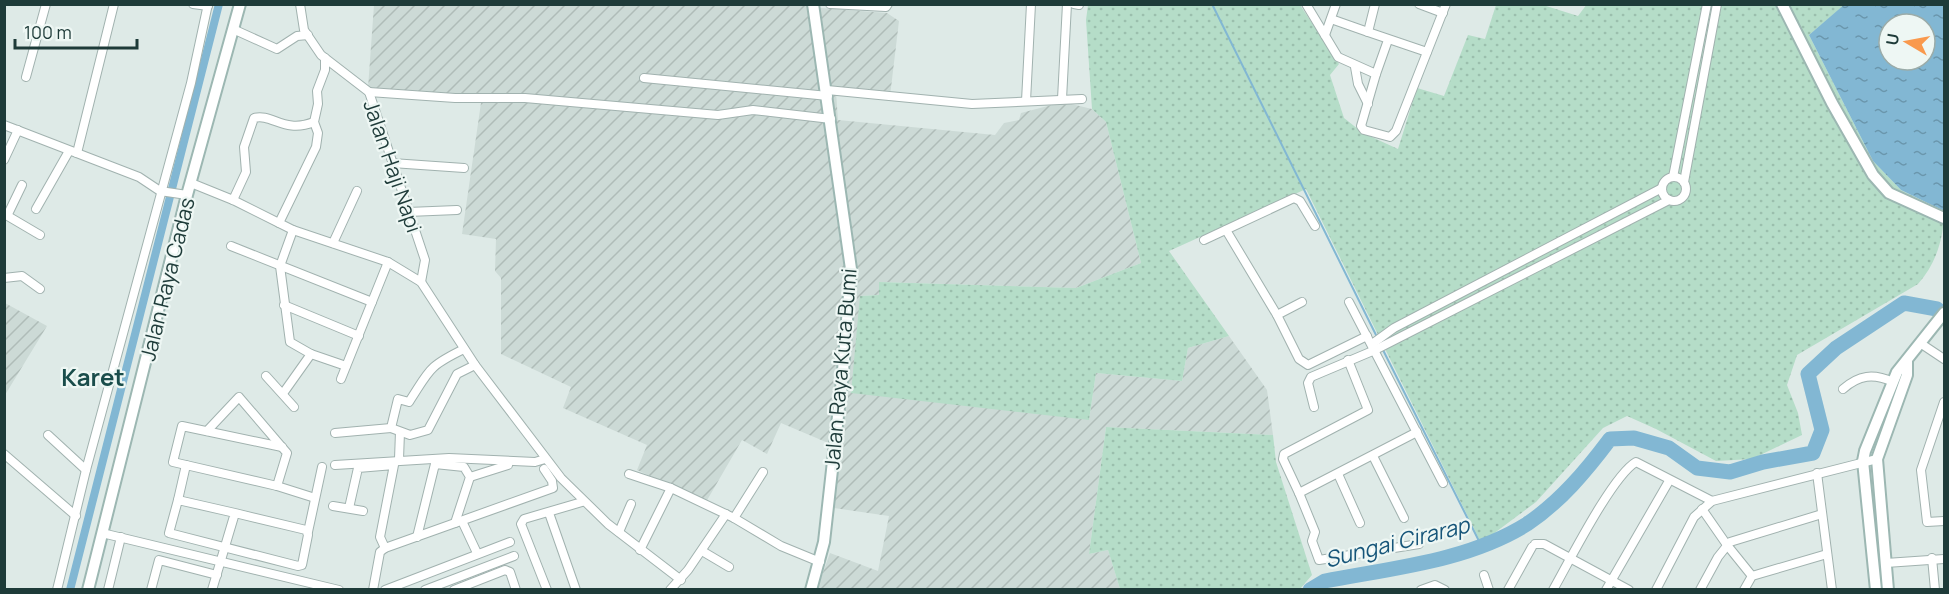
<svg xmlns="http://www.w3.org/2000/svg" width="1949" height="594" font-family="Manrope,sans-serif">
<defs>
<pattern id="industrial-furrows" width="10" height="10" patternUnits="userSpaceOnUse" patternTransform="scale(1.5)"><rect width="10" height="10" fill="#ccdad6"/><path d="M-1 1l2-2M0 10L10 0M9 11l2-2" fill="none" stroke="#afbcb8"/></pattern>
<pattern id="grass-dots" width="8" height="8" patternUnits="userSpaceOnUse" patternTransform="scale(1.5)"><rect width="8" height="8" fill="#b5ddc8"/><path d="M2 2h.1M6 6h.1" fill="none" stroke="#9bbfad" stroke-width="1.8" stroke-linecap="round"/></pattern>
<pattern id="water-ripples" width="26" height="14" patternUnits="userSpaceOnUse" patternTransform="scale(1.5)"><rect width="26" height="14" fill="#82b7d3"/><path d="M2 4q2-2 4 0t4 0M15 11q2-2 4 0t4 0" fill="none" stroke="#6a96ac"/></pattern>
</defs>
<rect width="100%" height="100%" fill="#deeae7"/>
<g fill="url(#industrial-furrows)">
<polygon points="717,4 808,4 809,7 887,13 899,21 890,96 836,92 838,120 995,135 1004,123 1019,120 1021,113 1063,102 1092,109 1106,122 1141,263 1076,288 879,282 879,295 860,296 1089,420 1096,373 1182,381 1188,348 1229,336 1267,390 1273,435 1106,427 1089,554 1108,550 1120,589 817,589 830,553 878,571 889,516 834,508 840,448 781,423 767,454 742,440 706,502 637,470 647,445 563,408 571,387 501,354 501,278 495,271 496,239 462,234 482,96 368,88 374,5"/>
<polygon points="5,303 47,326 5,395"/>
</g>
<g fill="url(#grass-dots)">
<path d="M 1587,4 L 1845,5 L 1809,35 L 1873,161 L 1901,190 L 1944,211 C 1944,238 1936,264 1918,284 L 1797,355 L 1787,385 L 1798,413 L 1802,435 L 1752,459 L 1716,461 L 1656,429 L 1627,416 L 1603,428 L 1536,502 L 1481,543 L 1306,189 L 1169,251 L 1229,336 L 1188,348 L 1182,381 L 1096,373 L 1089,420 L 851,393 L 860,296 L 879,295 L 879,282 L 1076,288 L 1141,263 L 1106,122 L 1092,109 L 1086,20 L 1088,5 L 1300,5 L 1339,64 L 1330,75 L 1344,118 L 1363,133 L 1398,149 L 1417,88 L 1444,96 L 1468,35 L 1485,39 L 1496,5 L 1543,5 L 1578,16 Z"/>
<polygon points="1106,427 1273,435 1276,462 1312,575 1300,589 1120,589 1108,550 1089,554"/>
</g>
<path fill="url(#water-ripples)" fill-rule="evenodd" d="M 1845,4 L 1944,5 L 1944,211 L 1901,190 L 1873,161 L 1809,35 ZM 1889,24 L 1925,24 L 1925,60 L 1889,60 Z"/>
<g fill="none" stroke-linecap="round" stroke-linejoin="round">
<g stroke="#82b7d3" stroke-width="2">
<polyline points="1212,4 1376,335"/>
<polyline points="1383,350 1481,545"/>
</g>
<polyline stroke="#82b7d3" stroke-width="8" points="70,590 219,4"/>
<path stroke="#82b7d3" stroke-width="15" d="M 1310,590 L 1325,581 C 1392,568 1468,561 1527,524 C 1560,502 1586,471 1610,439 L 1634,438 L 1669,448 L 1697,468 L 1730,472 L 1763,462 L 1813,453 L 1822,430 L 1808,374 L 1836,348 L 1904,303 L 1937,309 L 1944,314"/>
<g stroke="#a1b2af" stroke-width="10">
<g id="street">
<polyline points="193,4 208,6"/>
<polyline points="300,4 304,30 321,55 369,92 425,260 421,282"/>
<polyline points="830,4 886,7 888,4"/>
<polyline points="1074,4 1079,5"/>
<polyline points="1306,4 1338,57 1376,74 1361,126 1364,130 1390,137 1396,131 1446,4"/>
<polyline points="1375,4 1368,32 1427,52"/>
<polyline points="1419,4 1443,13"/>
<polyline points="1331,19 1368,32"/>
<polyline points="235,30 277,49 297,36 308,35"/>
<polyline points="1325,35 1336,4"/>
<polyline points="1355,67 1358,84 1368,104"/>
<polyline points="1376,74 1388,40"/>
<polyline points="26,77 46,4"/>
<polyline points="644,78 828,96"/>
<polyline points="827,90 972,104 1082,99"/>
<polyline points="369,92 455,98 525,98 718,115 753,110 831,119"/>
<polyline points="1062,99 1067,4"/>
<polyline points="1026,101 1031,4"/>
<polyline points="4,125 139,177 160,191 187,195"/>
<polyline points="77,153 114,4"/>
<polyline points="4,160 18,130"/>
<polyline points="392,163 464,168"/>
<circle cx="1674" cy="189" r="12"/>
<polyline points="1673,177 1707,4"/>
<polyline points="1684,182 1717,4"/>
<polyline points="191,183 233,200 293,230 388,262 421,282 475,365 561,478 608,524 681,580"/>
<path d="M 233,200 L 246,172 L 244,147 L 254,118 C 272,113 284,134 314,122"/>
<polyline points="36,209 69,151"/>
<polyline points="408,212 457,210"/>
<polyline points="4,215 8,214 22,185"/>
<polyline points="6,215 40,235"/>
<polyline points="279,223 316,147 318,133 314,122 318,104 317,91 325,70 325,58"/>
<polyline points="293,230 280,266 290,342 311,354 346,366"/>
<polyline points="1226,230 1277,315 1299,359 1308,365 1367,336"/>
<polyline points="1204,240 1294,198 1300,201 1315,226"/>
<polyline points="333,243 357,191"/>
<polyline points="231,246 372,302"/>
<polyline points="4,278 22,276 40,289"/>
<polyline points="1349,302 1443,483"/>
<polyline points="284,305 359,336"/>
<polyline points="1277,315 1302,302"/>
<polyline points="1920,343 1944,359"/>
<polyline points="1372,344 1394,328 1662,188"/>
<path d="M 464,349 C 427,367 430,370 409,402 L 398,399 L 391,428 L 410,435 L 428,430 L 457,374 L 475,365"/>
<polyline points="1348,360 1368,410 1284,454 1283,459 1299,493 1417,432"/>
<polyline points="266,376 294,407"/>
<polyline points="341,379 388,262"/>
<path d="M 1843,389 C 1859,375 1873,373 1893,382"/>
<polyline points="284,392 311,354"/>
<polyline points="1944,402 1921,470 1927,522 1944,521"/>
<polyline points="1314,407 1308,383 1311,377 1375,350 1669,200"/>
<polyline points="207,431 239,397 287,453 277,486"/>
<polyline points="335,433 391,428"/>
<polyline points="48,435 86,470"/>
<polyline points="4,454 76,516"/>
<polyline points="1373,456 1404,518"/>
<polyline points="399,459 400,432"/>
<polyline points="186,465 173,462 182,426 282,447"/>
<polyline points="335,465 449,458 535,462 545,459"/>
<polyline points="1817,473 1832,590"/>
<polyline points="629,474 671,488 734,518 781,546 820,562"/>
<polyline points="1338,474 1360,523"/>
<polyline points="470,477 508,465"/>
<polyline points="1299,493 1315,532 1312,541 1319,560 1419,544"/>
<polyline points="178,500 186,465 277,486 315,498"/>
<polyline points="333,506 363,511"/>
<polyline points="349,508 358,468 394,465 380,537 385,548 380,552 373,590"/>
<polyline points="1702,509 1727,545 1752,576"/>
<polyline points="549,513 576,590"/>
<polyline points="734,518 763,472"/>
<polyline points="462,521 477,553"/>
<polyline points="308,532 322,467"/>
<polyline points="619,532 631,504"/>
<polyline points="102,533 339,590"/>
<polyline points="417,537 435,464 464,467 470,477 455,523"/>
<polyline points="1535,544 1544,544 1629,590"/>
<polyline points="385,548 553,488 552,481 544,469"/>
<polyline points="640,550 671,488"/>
<polyline points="702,551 729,567"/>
<polyline points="1932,558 1935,590"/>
<polyline points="1886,563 1944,559"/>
<polyline points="1484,575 1489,590"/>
<polyline points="57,590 86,470 191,83 208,4"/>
<polyline points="108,590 121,537"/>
<polyline points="151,590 159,560 217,575"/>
<polyline points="212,590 235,513 178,500 169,533 298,566 302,565 308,535 306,530 235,513"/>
<polyline points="385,590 510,542"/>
<polyline points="425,590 514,556"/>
<polyline points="454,590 505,570 510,572 516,590"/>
<polyline points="547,590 521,524 524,519 582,502"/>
<polyline points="670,590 688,570 726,514"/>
<polyline points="1421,590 1435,585 1445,590"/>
<polyline points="1508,590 1532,547"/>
<path d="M 1553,590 C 1569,562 1612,476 1636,462 L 1712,501"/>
<polyline points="1606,590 1669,481"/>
<polyline points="1656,590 1694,517 1712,501 1877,459"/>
<polyline points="1700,590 1718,557 1730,542 1822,514"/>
<polyline points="1744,590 1752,576 1827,554"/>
</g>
</g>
<g stroke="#9cb7b2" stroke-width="14">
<g id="secondary">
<polyline points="1782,4 1832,103 1873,175 1889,193 1944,218"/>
<polyline points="88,590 187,195 240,4"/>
<polyline points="811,590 824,542 843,371 851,269 813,4"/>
<polyline points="1876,590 1863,461 1865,451 1897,372 1944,313"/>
<polyline points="1888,590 1877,459 1907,375 1907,361"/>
</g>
</g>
<use href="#street" stroke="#fff" stroke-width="8"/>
<use href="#secondary" stroke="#fff" stroke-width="10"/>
</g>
<g text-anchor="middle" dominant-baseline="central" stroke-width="4.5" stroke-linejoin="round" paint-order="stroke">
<g font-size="21" fill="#1e3b39" stroke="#eef7f4">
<text transform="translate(393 166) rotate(71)">Jalan Haji Napi</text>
<text transform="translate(167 279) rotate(-76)">Jalan Raya Cadas</text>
<text transform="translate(840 369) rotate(-85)">Jalan Raya Kuta Bumi</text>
</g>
<g font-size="22" font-style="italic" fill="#165579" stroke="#eef7f4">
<text transform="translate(1397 542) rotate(-14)">Sungai Cirarap</text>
</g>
<g font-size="24" font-weight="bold" fill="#1a4d4b" stroke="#eef7f4">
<text x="93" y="376">Karet</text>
</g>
</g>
<rect width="1949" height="594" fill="none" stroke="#1e3b39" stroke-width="12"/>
<g transform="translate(1907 42) rotate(280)"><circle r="28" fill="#eef7f4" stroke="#9baca9" stroke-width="1.5"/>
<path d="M0-4.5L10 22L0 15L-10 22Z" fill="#f9994d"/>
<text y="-9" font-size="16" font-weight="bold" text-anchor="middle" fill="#1e3b39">U</text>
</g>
<path d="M15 39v9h122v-9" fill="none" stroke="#1e3b39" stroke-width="3"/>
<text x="24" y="39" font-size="18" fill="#1e3b39" stroke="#eef7f4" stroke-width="4.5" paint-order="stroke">100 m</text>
</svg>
